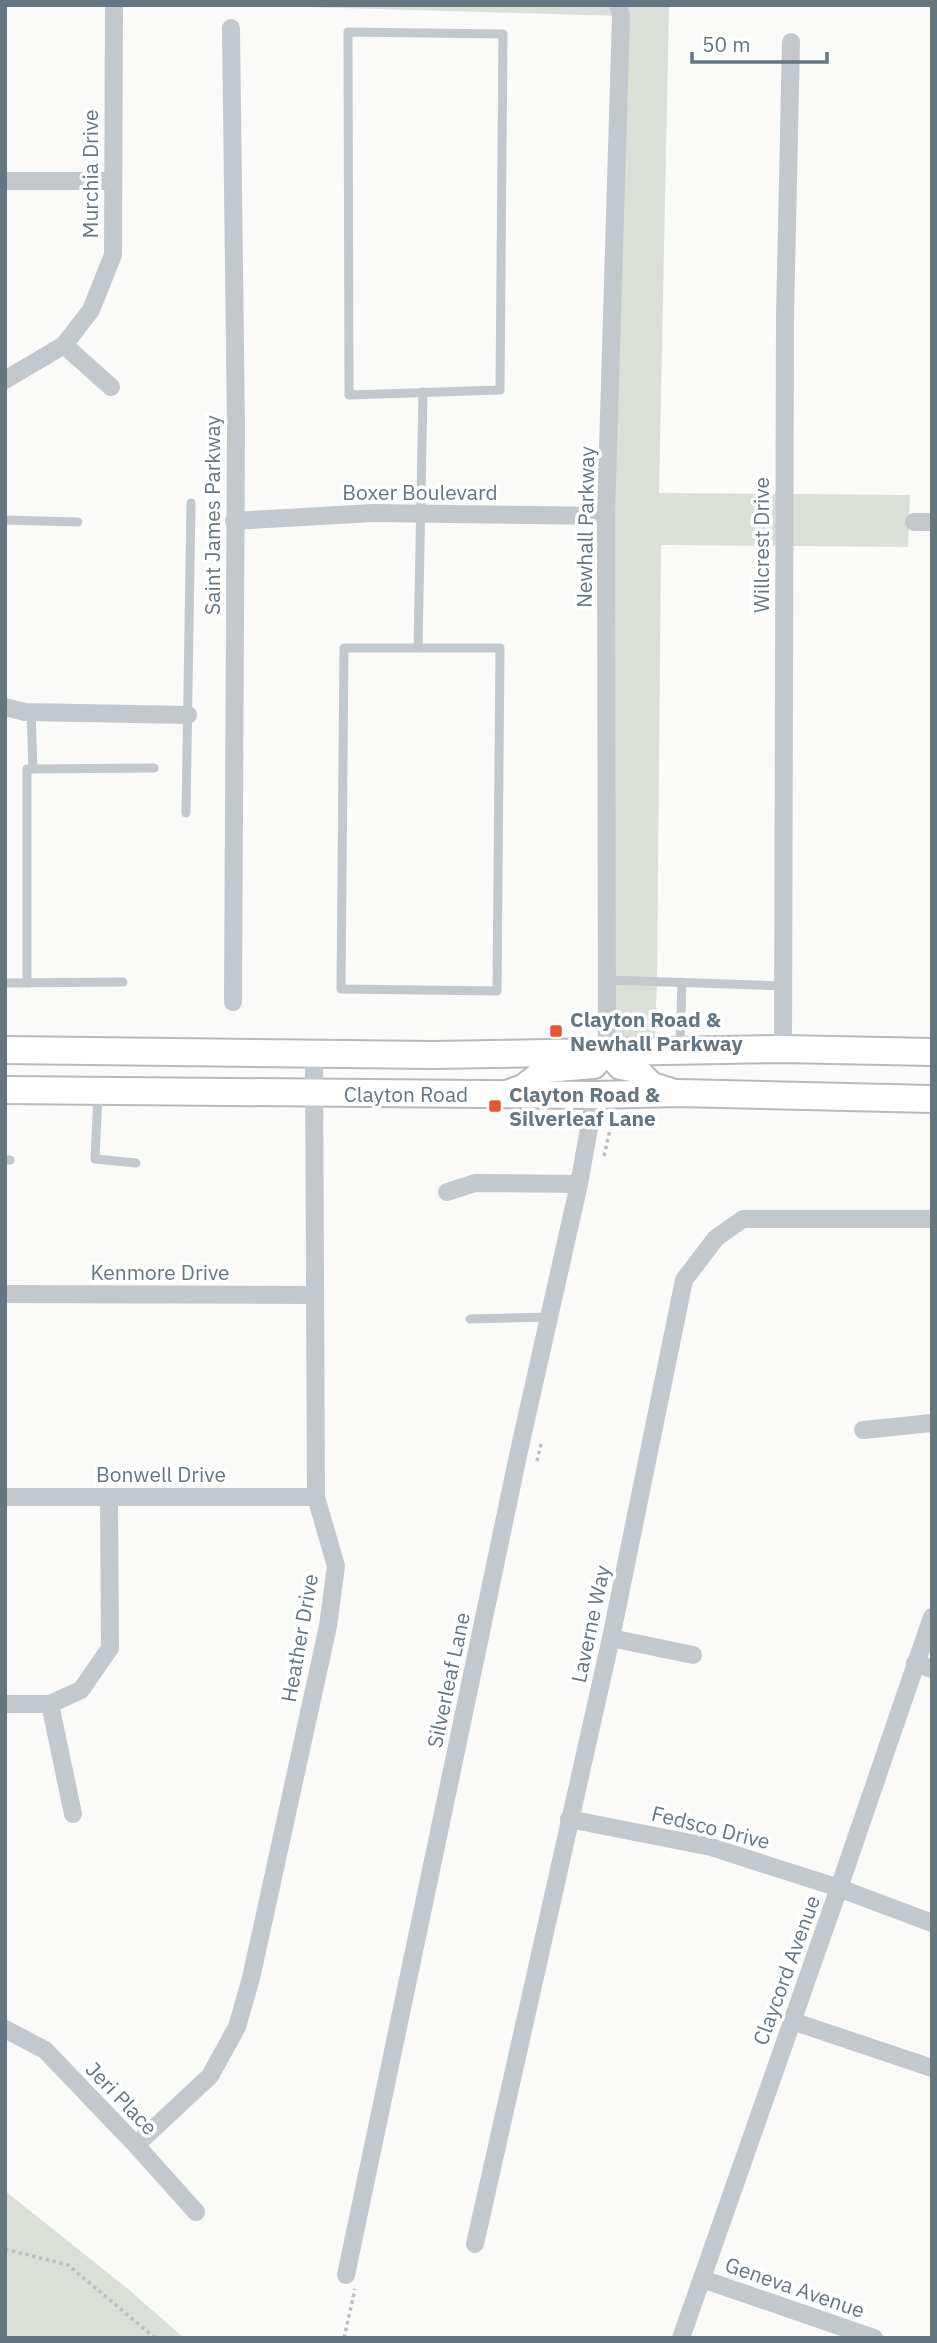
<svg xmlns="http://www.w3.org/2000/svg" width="937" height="2343" font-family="'IBM Plex Sans',sans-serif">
<rect width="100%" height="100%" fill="#fafaf8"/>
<g fill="#dadfd7">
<polygon points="232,5 669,5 659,493 910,495 908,547 661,545 657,981 654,1050 607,1051 621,16"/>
<polygon points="5,2191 128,2289 184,2338 5,2338"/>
</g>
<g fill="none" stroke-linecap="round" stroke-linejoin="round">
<g stroke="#b3babf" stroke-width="28">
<polyline id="secondary" points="504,1094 523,1087 545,1070 594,1066 607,1051 620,1067 637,1070 652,1085 678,1093"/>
</g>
<g stroke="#b5babe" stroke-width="30">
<g id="primary">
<polyline points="5,1050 433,1055 783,1049 932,1052"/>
<polyline points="5,1090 595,1095 679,1093 932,1099"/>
</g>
</g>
<g stroke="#bbbfc2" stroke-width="3.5" stroke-dasharray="3.5 3.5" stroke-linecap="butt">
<polyline points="604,1156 613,1116"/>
<polyline points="537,1461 541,1444"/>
<polyline points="5,2249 68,2265 155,2338"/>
<polyline points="344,2338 355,2289"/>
</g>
<g stroke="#c3c8cc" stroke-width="9">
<polygon points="348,32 503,34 500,390 349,395"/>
<polyline points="5,520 78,522"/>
<polygon points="344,648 500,648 497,991 341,989"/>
<polyline points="418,648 423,392"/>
<polyline points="31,712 33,769"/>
<polyline points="186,813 191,503"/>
<polyline points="607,980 783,986"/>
<polyline points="5,983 123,982"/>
<polyline points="27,983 27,769 154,768"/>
<polyline points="680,1047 682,982"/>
<polyline points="98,1093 95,1159 136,1163"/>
<polyline points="5,1160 10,1160"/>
<polyline points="470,1319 549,1317"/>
</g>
<g stroke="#c3c8cc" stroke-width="18">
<polyline points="231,28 236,428 233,1002"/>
<polyline points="5,181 113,181"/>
<polyline points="64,345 111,387"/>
<polyline points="5,380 64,345 91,310 113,255 114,5"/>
<polyline points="234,521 373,513 606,516"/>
<polyline points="914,522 932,522"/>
<polyline points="5,707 25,712 188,715"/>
<polyline points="783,1049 785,317 791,42"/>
<polyline points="607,1051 606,516 621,16 618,5"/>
<polyline points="447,1192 475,1183 579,1184"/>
<polyline points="5,1294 315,1295"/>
<polyline points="863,1430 932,1423"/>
<polyline points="5,1497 316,1497"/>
<polyline points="611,1638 693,1655"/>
<polyline points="915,1663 932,1669"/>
<polyline points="5,1704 50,1704 81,1690 110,1648 109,1497"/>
<polyline points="50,1704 73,1814"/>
<polyline points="569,1819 711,1847 839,1888 932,1923"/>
<polyline points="792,2021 932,2068"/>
<polyline points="5,2029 45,2050 136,2145 196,2212"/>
<polyline points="136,2145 210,2076 237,2027 251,1978 328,1626 336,1566 316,1497 314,1053"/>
<polyline points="475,2244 611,1638 684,1280 716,1238 743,1219 932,1219"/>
<polyline points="346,2275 519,1451 579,1184 595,1095"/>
<polyline points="702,2279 874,2338"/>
<polyline points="681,2338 839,1888 932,1617"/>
</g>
<use href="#secondary" stroke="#fff" stroke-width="24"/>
<use href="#primary" stroke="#fff" stroke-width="26"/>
</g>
<g fill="#e4572e" stroke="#fff" stroke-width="2.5">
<rect x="549" y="1024" width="14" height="14" rx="3.5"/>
<rect x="488" y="1099" width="14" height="14" rx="3.5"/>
</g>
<g text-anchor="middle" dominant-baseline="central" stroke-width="7" stroke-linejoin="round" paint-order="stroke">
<g font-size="21" fill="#657683" stroke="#fff">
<text transform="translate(90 174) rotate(-90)">Murchia Drive</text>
<text x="420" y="492">Boxer Boulevard</text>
<text transform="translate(212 515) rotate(-90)">Saint James Parkway</text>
<text transform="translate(585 527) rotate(-89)">Newhall Parkway</text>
<text transform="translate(761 545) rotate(-90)">Willcrest Drive</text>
<text x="406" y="1094">Clayton Road</text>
<text x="160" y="1272">Kenmore Drive</text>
<text x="161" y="1474">Bonwell Drive</text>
<text transform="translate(590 1624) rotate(-78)">Laverne Way</text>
<text transform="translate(299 1638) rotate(-80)">Heather Drive</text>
<text transform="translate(448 1680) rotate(-78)">Silverleaf Lane</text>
<text transform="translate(711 1827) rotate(14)">Fedsco Drive</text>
<text transform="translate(786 1970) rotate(-70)">Claycord Avenue</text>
<text transform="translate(122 2098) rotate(46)">Jeri Place</text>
<text transform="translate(795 2287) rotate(19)">Geneva Avenue</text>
</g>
<g font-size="21" font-weight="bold" fill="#657683" stroke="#fff" text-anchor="start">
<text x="570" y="1019">Clayton Road &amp;<tspan x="570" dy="24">Newhall Parkway</tspan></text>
<text x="509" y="1094">Clayton Road &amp;<tspan x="509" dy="24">Silverleaf Lane</tspan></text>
</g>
</g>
<rect width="937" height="2343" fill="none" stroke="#657683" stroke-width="14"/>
<path d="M692 52v10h135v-10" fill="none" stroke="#657683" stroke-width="3.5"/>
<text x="702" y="52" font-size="21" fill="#657683" stroke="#ffffff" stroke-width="5" paint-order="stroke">50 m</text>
</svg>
